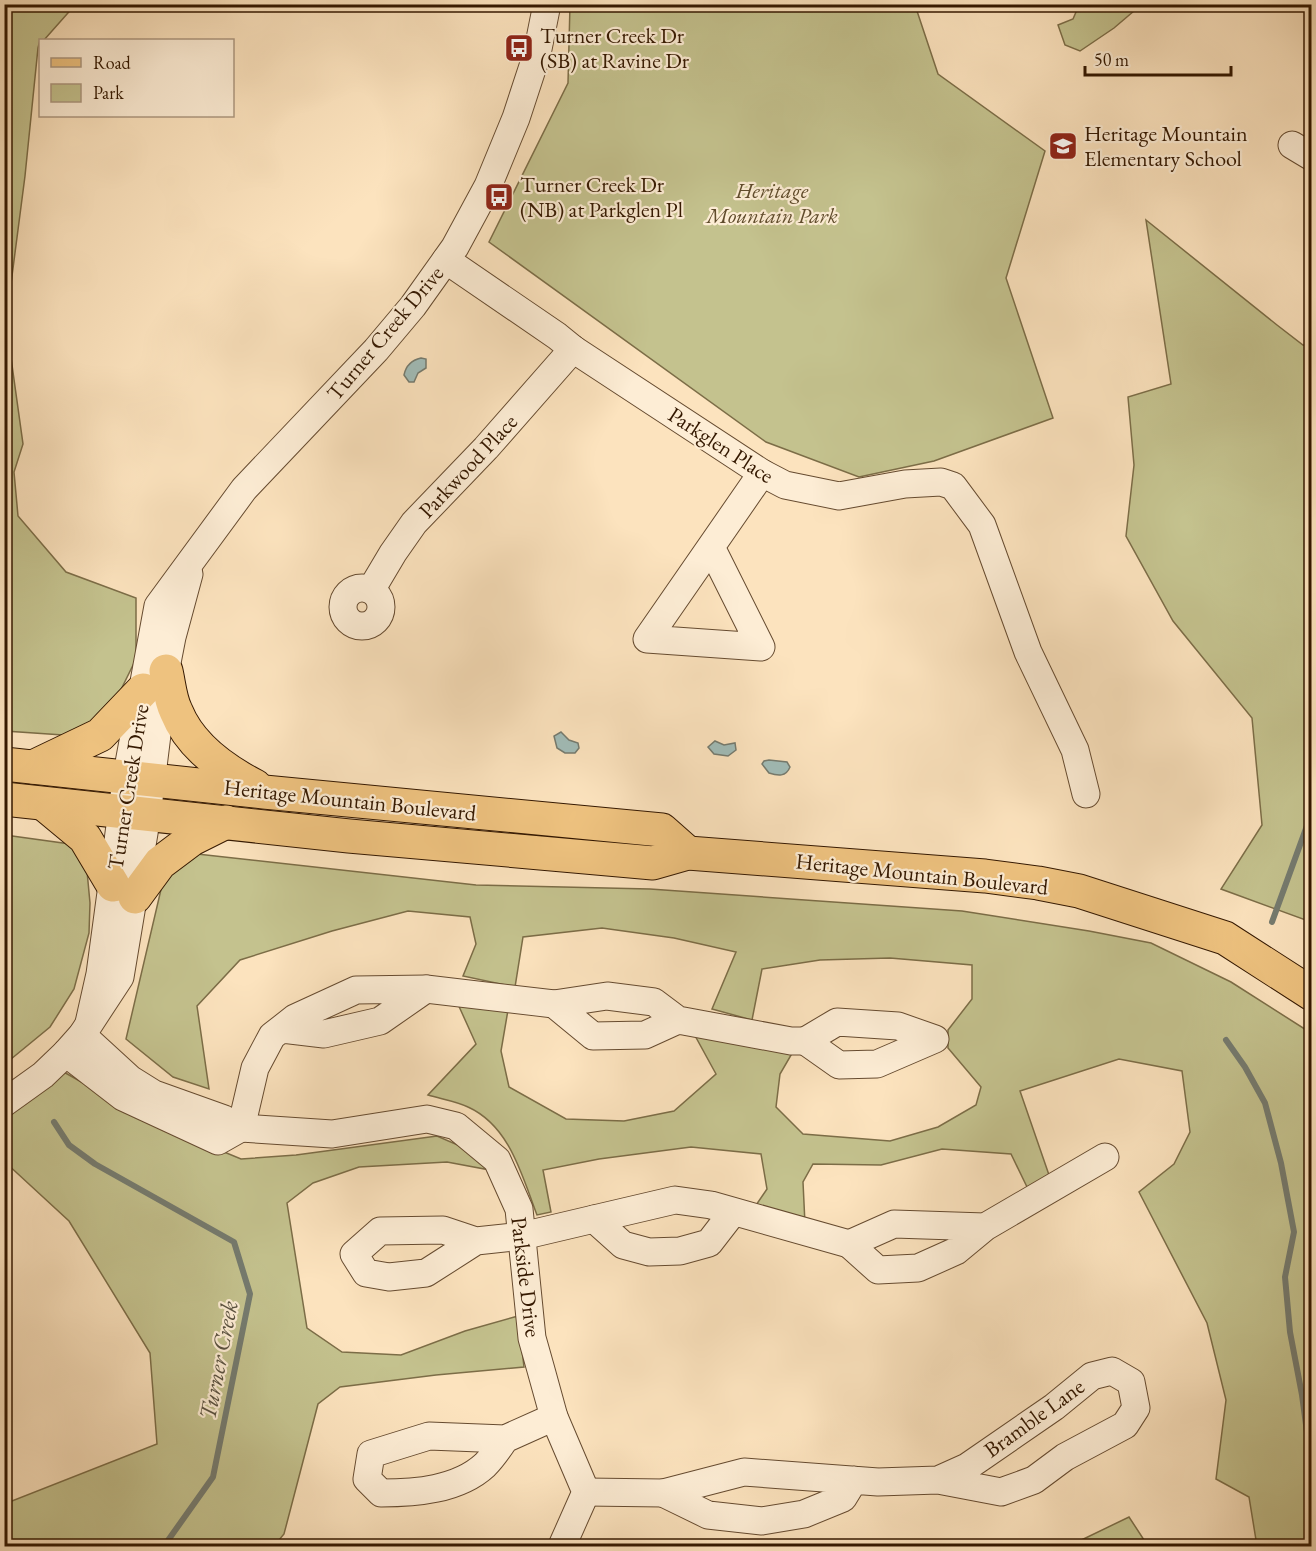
<svg xmlns="http://www.w3.org/2000/svg" width="1316" height="1551" font-family="'EB Garamond',serif">
<rect width="100%" height="100%" fill="#fce3be"/>
<filter id="stains"><feTurbulence type="fractalNoise" baseFrequency=".00333" numOctaves="4"/><feColorMatrix values="0 0 0 0 .2 0 0 0 0 .09 0 0 0 0 .02 0 0 0 .5 -.17"/></filter>
<radialGradient id="worn" r=".72"><stop offset=".6" stop-color="#630" stop-opacity="0"/><stop offset="1" stop-color="#630" stop-opacity=".3"/></radialGradient>
<g fill="#c4c28e" stroke="#7c6d47" stroke-width="1.5">
<polygon points="48,5 75,5 44,40 40,40 38,48 25,176 6,322 23,444 14,472 18,516 66,572 136,598 136,659 107,718 63,735 5,731 4,12"/>
<polygon points="570,5 915,5 938,74 1045,151 1006,278 1053,418 934,461 859,477 766,442 489,242 568,83"/>
<polygon points="1079,5 1079,4 1141,5 1114,28 1080,51 1065,45 1058,25 1073,19"/>
<polygon points="1146,220 1277,325 1303,345 1311,347 1311,922 1221,889 1262,825 1252,718 1173,621 1126,536 1134,465 1128,397 1171,384"/>
<polygon points="5,835 70,844 87,871 90,903 89,933 74,989 50,1027 5,1064"/>
<path d="M 170,851 L 476,885 L 650,889 L 962,911 L 1089,931 L 1151,943 L 1231,982 L 1311,1033 L 1311,1546 L 1257,1546 L 1249,1497 L 1216,1479 L 1226,1400 L 1207,1323 L 1139,1192 L 1174,1164 L 1190,1132 L 1182,1071 L 1119,1059 L 1020,1091 L 1049,1175 L 1028,1189 L 1011,1154 L 942,1149 L 881,1165 L 813,1164 L 803,1182 L 805,1224 L 752,1211 L 767,1189 L 761,1154 L 691,1147 L 599,1159 L 543,1170 L 551,1212 L 537,1215 C 522,1176 510,1126 468,1107 C 456,1101 441,1099 428,1095 L 476,1044 L 457,1002 L 508,1010 L 501,1051 L 509,1087 L 566,1119 L 624,1121 L 674,1111 L 716,1074 L 693,1032 L 794,1050 L 780,1074 L 776,1107 L 803,1134 L 890,1141 L 938,1127 L 976,1105 L 981,1087 L 948,1048 L 948,1030 L 972,999 L 972,965 L 890,958 L 820,960 L 762,969 L 752,1020 L 712,1009 L 736,952 L 674,938 L 602,928 L 523,937 L 515,987 L 463,976 L 476,944 L 470,917 L 408,911 L 332,931 L 240,960 L 197,1006 L 209,1089 L 173,1077 L 126,1039 Z"/>
<polygon points="62,1071 154,1123 241,1159 296,1155 437,1136 474,1152 490,1170 447,1162 359,1167 313,1183 287,1203 307,1328 342,1352 401,1355 465,1331 518,1316 524,1367 436,1375 340,1387 318,1404 284,1534 274,1546 5,1546 4,1500 12,1501 157,1444 150,1353 69,1221 5,1162 5,1119"/>
<polygon points="1129,1517 1148,1546 1069,1546"/>
</g>
<g fill="#a1bdb9" stroke="#757b6f" stroke-width="1.5">
<path d="M 421,358 L 426,359 L 426,368 L 418,373 L 414,382 L 409,382 L 404,375 C 406,365 412,360 421,358 Z"/>
<polygon points="561,732 569,740 578,743 579,748 575,753 565,753 557,748 554,736"/>
<polygon points="715,741 724,745 735,743 736,750 728,756 714,754 708,747"/>
<path d="M 769,760 L 787,762 L 790,767 C 786,777 778,776 769,773 L 762,764 L 764,761 Z"/>
</g>
<g fill="none" stroke-linecap="round" stroke-linejoin="round">
<g stroke="#757b6f" stroke-width="6">
<polyline points="1272,922 1312,812"/>
<polyline points="1226,1040 1245,1067 1265,1103 1281,1163 1294,1232 1285,1277 1290,1332 1302,1395 1312,1469"/>
<polyline points="54,1122 69,1145 95,1164 234,1242 250,1294 213,1477 164,1546"/>
</g>
<g stroke="#664b30" stroke-width="29">
<g id="minor">
<polyline points="1292,145 1312,157"/>
<polyline points="446,260 557,336 573,349 762,473 785,485 839,496 905,484 941,482 953,486 982,525 1028,652 1075,750 1086,794"/>
<polyline points="711,547 761,647 647,639 762,473"/>
<circle cx="362" cy="607" r="19"/>
<polyline points="371,590 393,553 414,523 486,448 573,349"/>
<polyline points="426,989 554,1004"/>
<polyline points="678,1020 645,1035 593,1036 554,1004 607,996 654,1002 678,1020 791,1041 805,1041"/>
<polygon points="837,1022 898,1026 935,1039 877,1064 839,1065 805,1041"/>
<polyline points="89,1023 100,974 127,774 158,606 244,489 376,350 413,306 455,247 488,186 516,118 537,54 547,4"/>
<polyline points="82,1035 130,1079 154,1094 224,1119 241,1128 332,1134 427,1119 456,1126 497,1160 519,1209 532,1338 541,1370 554,1417 586,1492 562,1546"/>
<polyline points="66,1053 123,1097 218,1141 241,1128"/>
<polyline points="4,1103 43,1075 66,1053 82,1035 120,977 147,815 164,678 172,637 189,574"/>
<polyline points="241,1128 255,1068 272,1036 295,1018 356,990 426,989 380,1021 324,1034 282,1029"/>
<polyline points="733,1212 709,1243 680,1251 649,1252 623,1245 594,1219 675,1200 711,1205 849,1244"/>
<polyline points="985,1227 894,1224 849,1244 878,1270 918,1268 956,1251 985,1227 1105,1157"/>
<polyline points="476,1241 426,1273 389,1277 366,1273 354,1254 380,1231 443,1230 476,1241 522,1236 594,1219"/>
<path d="M 505,1439 C 499,1448 492,1458 485,1465 C 458,1490 415,1493 381,1493 L 367,1479 L 371,1454 L 429,1436 L 505,1439 L 554,1417"/>
<polyline points="854,1480 843,1498 804,1514 762,1521 708,1515 663,1493 744,1472 878,1482 938,1480 967,1467 1054,1407 1092,1376 1112,1371 1131,1382 1136,1408 1125,1425 1065,1457 1034,1480 1001,1492 938,1480"/>
<polyline points="586,1492 663,1493"/>
</g>
</g>
<g stroke="#341800" stroke-width="35">
<g id="major">
<path d="M 166,671 C 169,684 170,699 176,711 C 190,746 222,769 255,786"/>
<polyline points="4,764 264,792 662,830 688,853"/>
<polyline points="33,767 100,735 143,690"/>
<polyline points="4,799 349,836 653,863 688,853 985,876 1038,883 1079,891 1225,938 1312,994"/>
<polyline points="44,804 85,838 113,885"/>
<polyline points="135,897 160,863 192,839 226,822"/>
</g>
</g>
<use href="#minor" stroke="#fdedd5" stroke-width="27"/>
<use href="#major" stroke="#eec27f" stroke-width="33"/>
</g>
<defs>
<g id="bus-square" transform="scale(1.5)"><rect x="-9" y="-9" width="18" height="18" rx="4" fill="#8f2418" stroke="#fdedd5"/><path d="M-5-6H5V4H4V6H2V4H-2V6H-4V4H-5ZM-3.5-4V0h7V-4ZM-3.5 1.2v1.5H-2V1.2ZM2 1.2v1.5H3.5V1.2Z" fill="#fff"/></g>
<g id="school-square" transform="scale(1.5)"><rect x="-9" y="-9" width="18" height="18" rx="4" fill="#8f2418" stroke="#fdedd5"/><path d="M0-5L7-2L0 1L-7-2ZM-4 1L0 2.5L4 1V4Q0 6-4 4Z" fill="#fff"/></g>
</defs>
<g fill-rule="evenodd">
<use href="#bus-square" x="519" y="48"/>
<use href="#school-square" x="1063" y="146"/>
<use href="#bus-square" x="499" y="197"/>
</g>
<g text-anchor="middle" dominant-baseline="central" stroke-width="4.5" stroke-linejoin="round" paint-order="stroke">
<g font-size="22" fill="#341800" stroke="#fdedd5" text-anchor="start">
<text x="540" y="35">Turner Creek Dr<tspan x="540" dy="25">(SB) at Ravine Dr</tspan></text>
<text x="1084" y="133">Heritage Mountain<tspan x="1084" dy="25">Elementary School</tspan></text>
<text x="520" y="184">Turner Creek Dr<tspan x="520" dy="25">(NB) at Parkglen Pl</tspan></text>
</g>
<g font-size="22" font-style="italic" fill="#5f4b2b" stroke="#fdedd5">
<text x="772" y="190">Heritage<tspan x="772" dy="25">Mountain Park</tspan></text>
</g>
<g font-size="22" fill="#341800" stroke="#fdedd5">
<text transform="translate(385 333) rotate(-50)">Turner Creek Drive</text>
<text transform="translate(721 445) rotate(33)">Parkglen Place</text>
<text transform="translate(468 466) rotate(-47)">Parkwood Place</text>
<text transform="translate(128 787) rotate(-81)">Turner Creek Drive</text>
<text transform="translate(350 800) rotate(6)">Heritage Mountain Boulevard</text>
<text transform="translate(922 874) rotate(6)">Heritage Mountain Boulevard</text>
<text transform="translate(526 1277) rotate(83)">Parkside Drive</text>
<text transform="translate(1034 1418) rotate(-36)">Bramble Lane</text>
</g>
<g font-size="24" font-style="italic" fill="#5a5241" stroke="#fdedd5">
<text transform="translate(218 1360) rotate(-79)">Turner Creek</text>
</g>
</g>
<rect width="1316" height="1551" fill="none" stroke="#fce3be" stroke-width="24"/>
<rect x="6" y="6" width="1304" height="1539" fill="none" stroke="#341800" stroke-width="3"/>
<rect x="12" y="12" width="1292" height="1527" fill="none" stroke="#341800" stroke-width="1.5"/>
<rect x="39" y="39" width="195" height="78" fill="#fdedd5" stroke="#ad9880" stroke-width="1.5"/>
<rect x="51" y="58" width="30" height="9" fill="#eec27f" stroke="#ad9880" stroke-width="1.5"/>
<text x="93" y="69" font-size="18" fill="#341800">Road</text>
<rect x="51" y="84" width="30" height="18" fill="#c4c28e" stroke="#ad9880" stroke-width="1.5"/>
<text x="93" y="99" font-size="18" fill="#341800">Park</text>
<path d="M1085 66v9h146v-9" fill="none" stroke="#341800" stroke-width="3"/>
<text x="1094" y="66" font-size="18" fill="#341800" stroke="#fdedd5" stroke-width="4.5" paint-order="stroke">50 m</text>
<rect width="100%" height="100%" filter="url(#stains)"/>
<rect width="100%" height="100%" fill="url(#worn)"/>
</svg>
